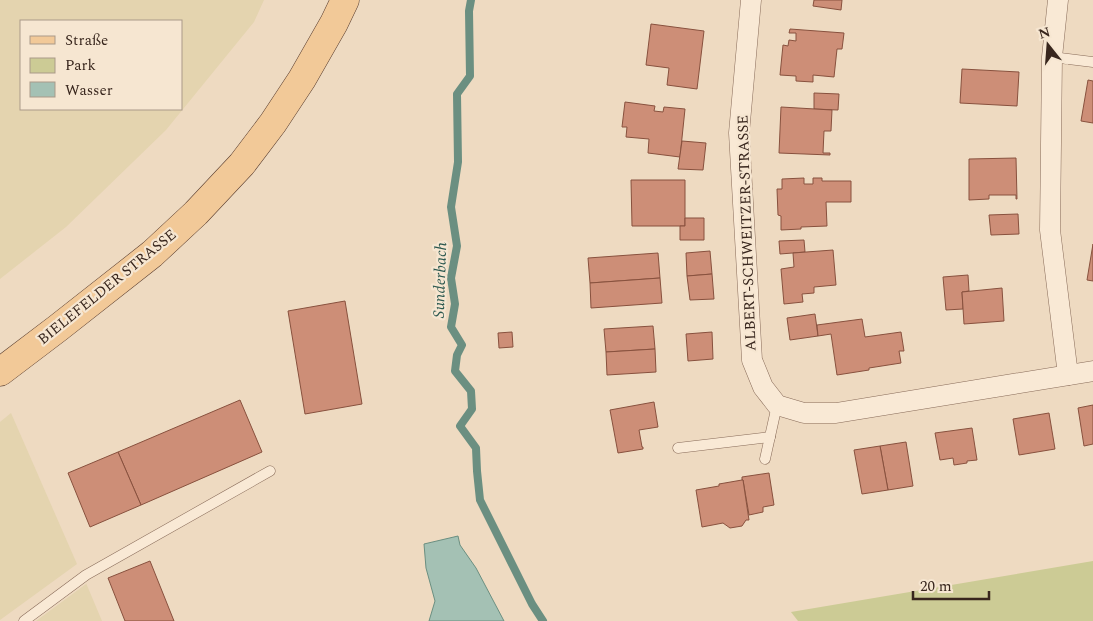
<svg xmlns="http://www.w3.org/2000/svg" width="1093" height="621" font-family="Spectral,serif">
<rect width="100%" height="100%" fill="#eedac1"/>
<g fill="#e4d4af" fill-rule="evenodd">
<path d="M 0,0 L 264,0 L 254,22 L 166,130 L 66,227 L 0,279 ZM 181,21 L 181,109 L 21,109 L 21,21 Z"/>
<polygon points="11,413 77,564 0,620 0,422"/>
<polygon points="86,583 102,621 36,621 86,584"/>
</g>
<polygon fill="#cccb95" points="1093,561 1093,621 798,621 791,612"/>
<polygon fill="#a4c1b4" stroke="#6b8f81" points="458,536 460,545 476,568 504,621 429,621 435,601 426,568 424,544"/>
<g fill="none" stroke-linecap="round" stroke-linejoin="round">
<polyline stroke="#6b8f81" stroke-width="8" points="471,0 469,11 470,76 457,94 458,162 451,207 457,246 451,278 455,304 451,327 462,345 457,355 455,371 471,391 472,409 460,426 476,448 477,471 480,500 532,604 543,621"/>
</g>
<g fill="#cd8e77" stroke="#88513e">
<polygon points="814,0 842,0 841,10 813,6"/>
<polygon points="651,24 704,31 697,89 667,85 669,68 646,65"/>
<polygon points="790,29 844,33 842,49 837,49 834,77 813,75 813,82 796,81 796,76 780,75 783,45 788,46 789,40 796,41 796,33 789,33"/>
<polygon points="962,69 1019,72 1017,106 960,103"/>
<polygon points="1088,80 1093,81 1093,123 1081,121"/>
<polygon points="814,93 839,94 838,110 814,109"/>
<polygon points="625,102 655,106 654,111 663,112 664,107 685,109 680,157 648,153 649,139 626,137 627,127 622,127"/>
<polygon points="781,107 832,110 831,131 824,131 823,153 830,153 830,155 779,153"/>
<polygon points="682,141 706,143 703,170 678,169"/>
<polygon points="1016,158 1017,199 1016,199 1016,195 989,195 989,199 969,200 969,159"/>
<polygon points="804,178 804,184 813,184 813,178 822,178 822,181 851,181 851,202 826,202 827,226 801,227 801,229 781,230 781,216 778,215 777,189 782,189 782,179"/>
<polygon points="631,180 685,180 685,226 632,226"/>
<polygon points="1018,214 1019,234 991,235 989,215"/>
<polygon points="685,218 704,218 704,240 680,240 680,226 685,226"/>
<polygon points="804,240 805,252 780,254 779,241"/>
<polygon points="1093,244 1093,281 1087,280"/>
<polygon points="833,250 836,285 814,287 814,293 802,294 803,302 784,304 781,269 794,267 793,253"/>
<polygon points="710,251 712,274 687,276 686,253"/>
<polygon points="658,253 660,278 590,283 588,258"/>
<polygon points="712,274 714,299 690,300 687,276"/>
<polygon points="968,275 969,291 962,292 963,309 946,310 943,277"/>
<polygon points="660,278 662,303 591,308 590,283"/>
<polygon points="1002,288 1004,321 964,324 962,292"/>
<polygon points="345,301 362,404 305,414 288,311"/>
<polygon points="815,314 818,336 790,340 787,318"/>
<polygon points="862,319 865,337 901,332 904,351 899,351 901,363 869,368 869,370 837,375 831,334 818,336 817,325"/>
<polygon points="653,326 655,349 606,352 604,329"/>
<polygon points="512,332 513,347 499,348 498,333"/>
<polygon points="712,332 713,359 688,361 686,334"/>
<polygon points="655,349 656,372 607,375 606,352"/>
<polygon points="240,400 262,452 141,505 118,452"/>
<polygon points="654,402 658,427 639,430 642,447 643,447 643,449 618,453 610,410"/>
<polygon points="1093,405 1093,444 1084,446 1078,408"/>
<polygon points="1049,413 1055,449 1019,455 1013,419"/>
<polygon points="972,428 977,460 967,461 967,463 954,465 953,458 940,460 935,433"/>
<polygon points="906,442 913,486 888,490 880,446"/>
<polygon points="880,446 888,490 862,494 854,450"/>
<polygon points="118,452 141,505 90,527 68,473"/>
<polygon points="769,473 774,505 763,507 763,512 749,515 743,480 742,480 742,477"/>
<polygon points="742,480 743,480 749,520 746,520 742,526 730,528 723,523 702,527 696,490 719,486 719,484"/>
<polygon points="150,561 174,621 125,621 108,578"/>
</g>
<g fill="none" stroke-linecap="round" stroke-linejoin="round">
<g stroke="#886b59" stroke-width="11">
<g id="service">
<polyline points="1052,57 1093,62"/>
<polyline points="678,448 770,437"/>
<polyline points="765,459 777,405"/>
<polyline points="24,621 86,575 270,471"/>
</g>
</g>
<g stroke="#886b59" stroke-width="21">
<g id="minor">
<polyline points="751,0 739,133 752,360 763,387 777,405 804,413 836,413 1093,371"/>
<polyline points="1058,0 1052,57 1050,230 1068,375"/>
</g>
</g>
<g stroke="#563a2d" stroke-width="29">
<polyline id="primary" points="0,372 58,328 152,254 196,213 242,164 273,123 302,79 334,23 345,0"/>
</g>
<use href="#service" stroke="#f9e9d5" stroke-width="10"/>
<use href="#minor" stroke="#f9e9d5" stroke-width="20"/>
<use href="#primary" stroke="#f2c998" stroke-width="28"/>
</g>
<g text-anchor="middle" dominant-baseline="central" stroke-width="4.5" stroke-linejoin="round" paint-order="stroke">
<g font-size="15" fill="#38261d" stroke="#f6e6d1">
<text transform="translate(747 233) rotate(-92)">ALBERT-SCHWEITZER-STRASSE</text>
<text transform="translate(107 287) rotate(-39)">BIELEFELDER STRASSE</text>
</g>
<g font-size="16" font-style="italic" fill="#2c584f" stroke="#f6e6d1">
<text transform="translate(440 280) rotate(-88)">Sunderbach</text>
</g>
</g>
<rect x="20" y="20" width="162" height="90" fill="#f6e6d1" stroke="#aa9989"/>
<rect x="30" y="36" width="25" height="8" fill="#f2c998" stroke="#aa9989"/>
<text x="65" y="45" font-size="15" fill="#38261d">Straße</text>
<rect x="30" y="58" width="25" height="15" fill="#cccb95" stroke="#aa9989"/>
<text x="65" y="70" font-size="15" fill="#38261d">Park</text>
<rect x="30" y="82" width="25" height="15" fill="#a4c1b4" stroke="#aa9989"/>
<text x="65" y="95" font-size="15" fill="#38261d">Wasser</text>
<g transform="translate(1048 45) rotate(343)" stroke="#f6e6d1" stroke-width="4" paint-order="stroke">
<path d="M0-4L9 19L0 12L-9 19Z" fill="#38261d"/>
<text y="-8" font-size="14" font-weight="bold" text-anchor="middle" fill="#38261d">N</text>
</g>
<path d="M913 591v8h76v-8" fill="none" stroke="#38261d" stroke-width="2.5"/>
<text x="920" y="591" font-size="15" fill="#38261d" stroke="#f6e6d1" stroke-width="4" paint-order="stroke">20 m</text>
</svg>
